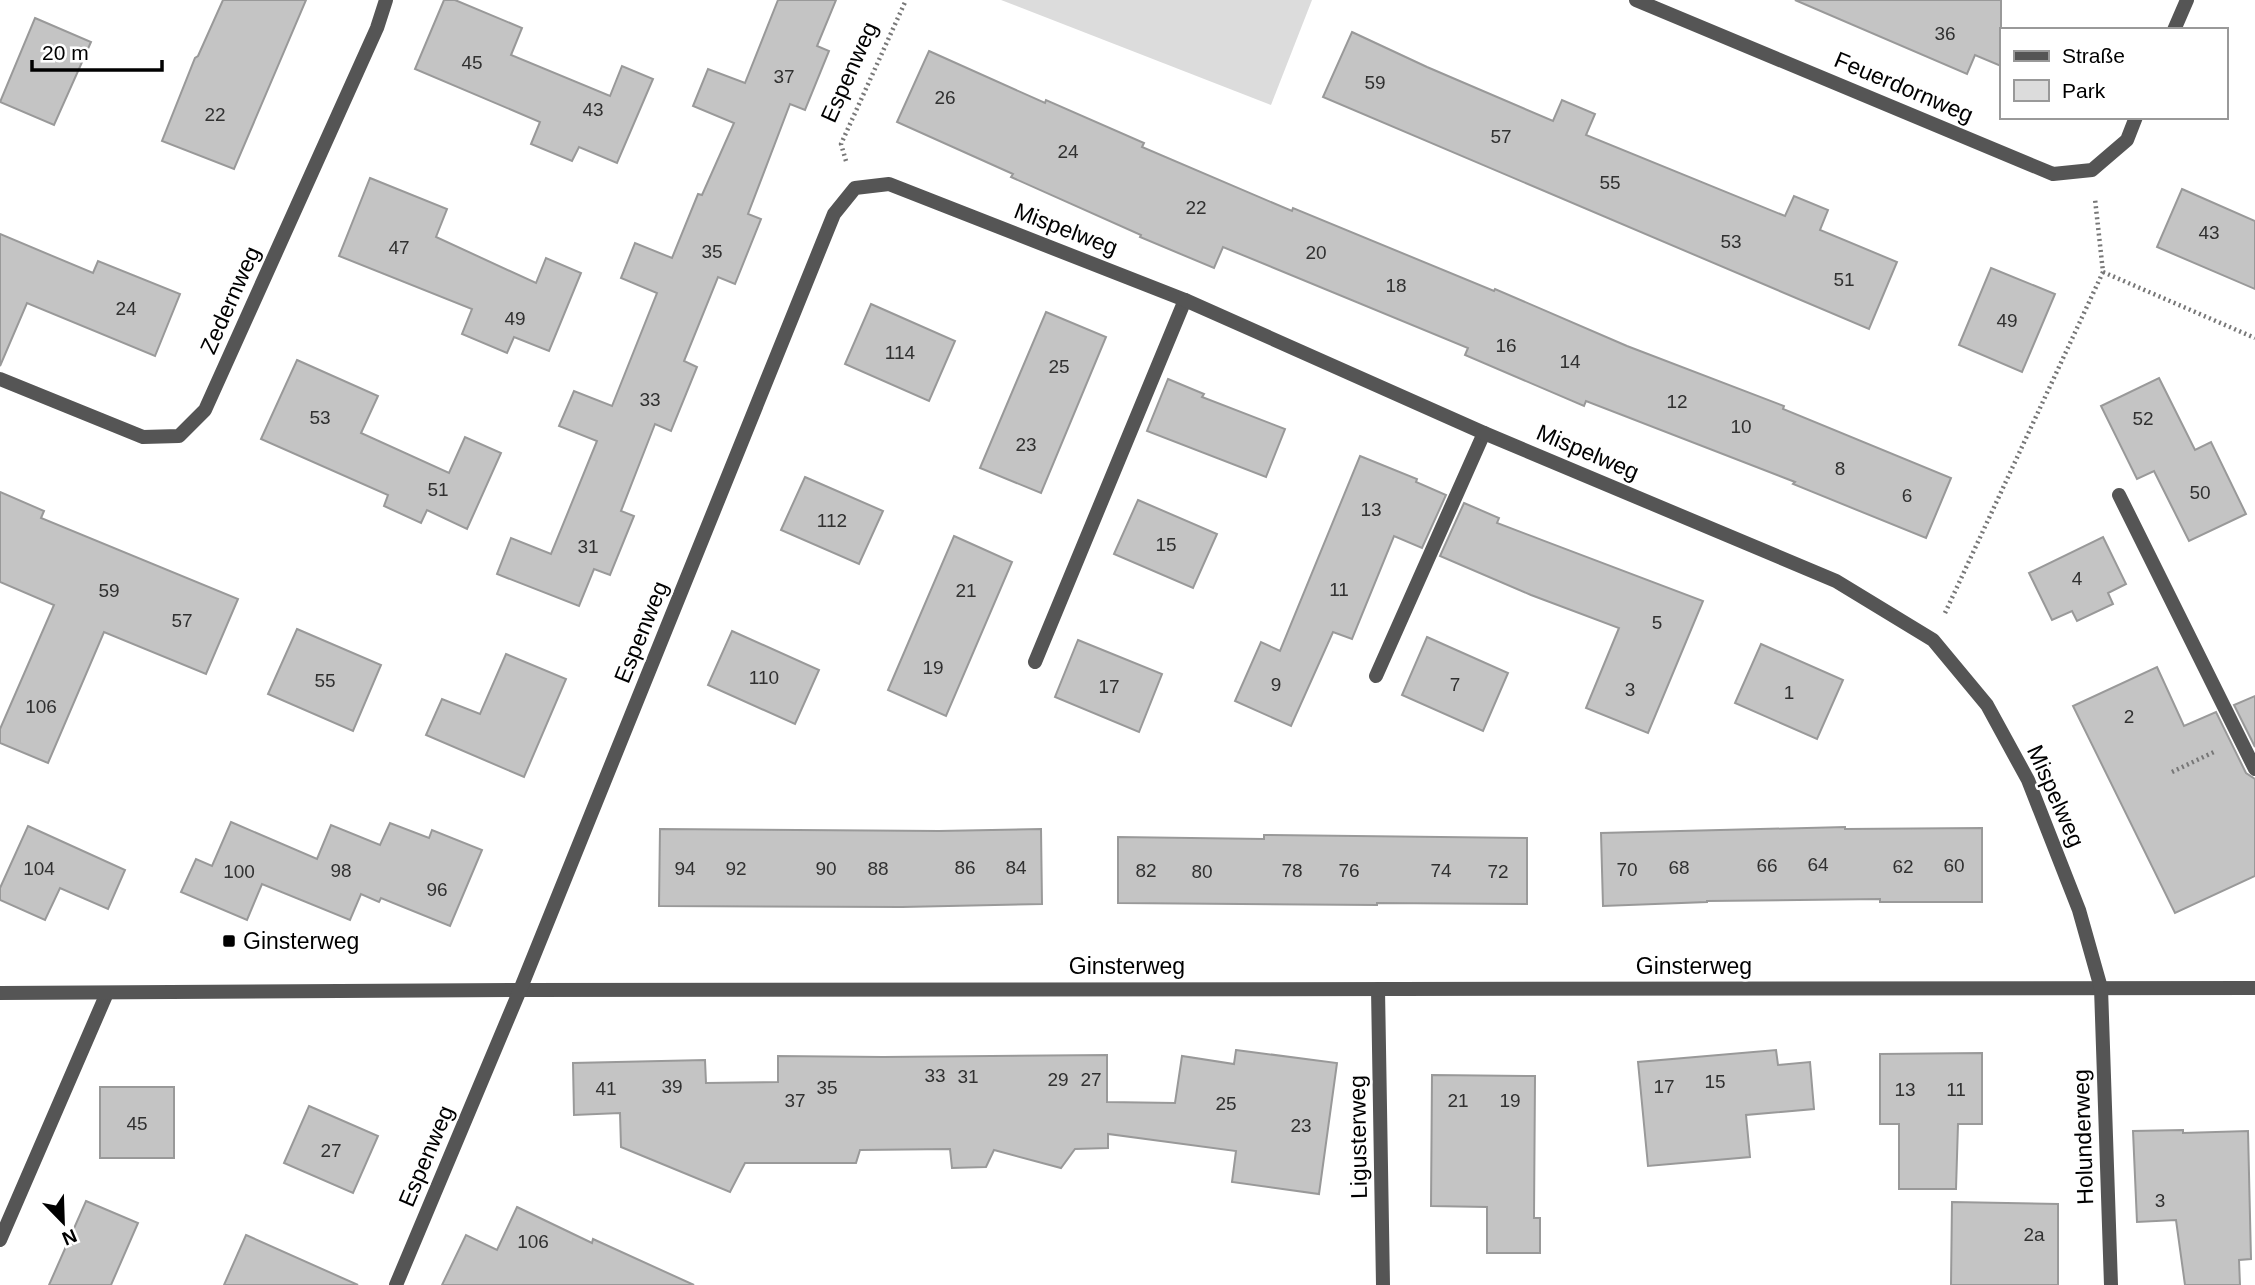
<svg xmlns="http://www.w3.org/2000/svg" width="2255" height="1285" font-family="Helvetica,sans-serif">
<rect width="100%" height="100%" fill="#fff"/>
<polygon fill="#dcdcdc" points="1001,0 1312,0 1271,105"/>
<g fill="#c4c4c4" stroke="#999" stroke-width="2">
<polygon points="223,0 306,0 234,169 162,141 195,58 198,56"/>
<polygon points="444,0 455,0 522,28 511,55 610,96 622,66 653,79 617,163 579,147 572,161 531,144 540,122 415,69"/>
<polygon points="778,0 836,0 817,46 829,51 805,110 790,104 748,214 761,219 735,284 718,277 684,361 697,367 671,431 655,424 621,511 634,516 610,575 594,569 579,606 497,574 511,538 551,554 597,441 559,426 574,391 612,406 657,293 621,278 635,243 672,258 698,194 702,195 734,123 693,106 708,69 745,83"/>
<polygon points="1795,0 2001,0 2001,66 1975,55 1967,74"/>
<polygon points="35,18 91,42 54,125 0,102"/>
<polygon points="1352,32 1427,67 1553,121 1562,100 1595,114 1586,135 1785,216 1794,196 1828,210 1820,230 1897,262 1869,329 1323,97"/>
<polygon points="929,51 1045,103 1046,100 1144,143 1142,147 1292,211 1293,208 1494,291 1495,289 1627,346 1784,406 1783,409 1951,478 1926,538 1793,484 1795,482 1586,401 1584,406 1465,355 1468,348 1223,247 1214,268 1140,237 1141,235 1011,177 1013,174 897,122"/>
<polygon points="370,178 447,209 436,237 536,283 546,258 581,273 549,351 514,337 507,353 462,334 472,309 339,256"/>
<polygon points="2182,189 2255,221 2255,289 2157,247"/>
<polygon points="0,234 93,273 98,261 180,294 155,356 27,303 0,366"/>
<polygon points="1991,268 2055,294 2022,372 1959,345"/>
<polygon points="871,304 955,341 929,401 845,364"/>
<polygon points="1046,312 1106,337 1041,493 980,468"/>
<polygon points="297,360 378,396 361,433 449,473 465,437 501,453 467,529 427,510 421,523 384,506 388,495 261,439"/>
<polygon points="2159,378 2195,450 2211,442 2246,514 2189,541 2154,471 2137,479 2101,406"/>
<polygon points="1168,379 1204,394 1202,397 1285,429 1266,477 1147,431"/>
<polygon points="1360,456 1417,479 1416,482 1446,495 1422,548 1394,536 1352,639 1333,632 1291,726 1235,701 1261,642 1280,651"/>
<polygon points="805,477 883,511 859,564 781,530"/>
<polygon points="0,492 44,511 41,518 238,599 206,674 104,632 48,763 0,743 0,729 54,605 0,582"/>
<polygon points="1138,500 1217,534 1193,588 1114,554"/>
<polygon points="1464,503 1499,518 1497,523 1703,601 1648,733 1586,708 1619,628 1531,595 1440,556"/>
<polygon points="954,536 1012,562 946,716 888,690"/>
<polygon points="2103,537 2126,584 2108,593 2113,604 2077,621 2072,611 2052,620 2029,573"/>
<polygon points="297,629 381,665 353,731 268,694"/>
<polygon points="732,631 819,670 795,724 708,685"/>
<polygon points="1427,637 1508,673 1483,731 1402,695"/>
<polygon points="1078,640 1162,674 1139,732 1055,697"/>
<polygon points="1761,644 1843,680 1817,739 1735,703"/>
<polygon points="506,654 566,679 524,777 426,735 442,699 480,714"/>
<polygon points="2157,667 2184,726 2216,712 2246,773 2255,779 2255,876 2175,913 2073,706"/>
<polygon points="2255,696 2255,747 2234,705"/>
<polygon points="231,822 317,859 331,825 380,845 390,823 429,838 432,830 482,850 450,926 381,898 379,902 361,894 350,920 262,884 247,920 181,892 196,859 212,866"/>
<polygon points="28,826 125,870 108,909 60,888 45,920 0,900 0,888"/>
<polygon points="1845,827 1845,829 1982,828 1982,902 1880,902 1880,899 1707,901 1707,902 1603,906 1601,833"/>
<polygon points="660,829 939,831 1041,829 1042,904 902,907 659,906"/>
<polygon points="1264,835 1527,838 1527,904 1377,903 1377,905 1118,903 1118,837 1264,839"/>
<polygon points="1236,1050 1337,1063 1319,1194 1232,1182 1236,1151 1108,1134 1108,1148 1075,1149 1061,1168 994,1150 986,1167 952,1168 950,1149 860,1150 856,1163 745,1163 730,1192 621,1147 620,1113 574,1115 573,1063 705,1060 706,1083 778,1082 778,1056 883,1057 1107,1055 1107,1102 1175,1103 1182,1056 1234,1064"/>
<polygon points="1776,1050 1778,1065 1810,1062 1814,1109 1746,1115 1750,1157 1648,1166 1638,1062"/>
<polygon points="1982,1053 1982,1124 1958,1124 1956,1189 1899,1189 1899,1124 1880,1124 1880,1054"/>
<polygon points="1432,1075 1535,1076 1534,1218 1540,1218 1540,1253 1487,1253 1487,1207 1431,1206"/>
<rect x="100" y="1087" width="74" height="71"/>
<polygon points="309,1106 378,1136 353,1193 284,1163"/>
<polygon points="2183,1130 2183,1133 2248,1131 2251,1259 2239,1260 2240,1285 2185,1285 2176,1220 2137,1222 2133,1131"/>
<polygon points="86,1201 138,1223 111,1285 49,1285"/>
<polygon points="1952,1202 2058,1204 2058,1285 1951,1285"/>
<polygon points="517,1207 592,1243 593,1239 694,1285 442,1285 466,1235 497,1250"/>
<polygon points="246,1235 358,1285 224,1285"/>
</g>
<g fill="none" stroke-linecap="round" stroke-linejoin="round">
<g stroke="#777" stroke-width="4.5" stroke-dasharray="2 3.5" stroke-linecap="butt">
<polyline points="846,161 841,144 906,0"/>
<polyline points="2103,272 2255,338"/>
<polyline points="1945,613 2103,272 2095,199"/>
<polyline points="2172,772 2216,751"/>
</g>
<g stroke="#555" stroke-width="14">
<polyline points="2119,495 2255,769"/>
<polyline points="1035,662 1185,300"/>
<polyline points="1376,676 1484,433"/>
<polyline points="0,1240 107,993"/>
</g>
<g stroke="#555" stroke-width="14">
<polyline points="1636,0 2053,174 2092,170 2127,140 2136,117"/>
<polyline points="2174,30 2187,0"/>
<polyline points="0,379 143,437 179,436 205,410 377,28 386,0"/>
<polyline points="1378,989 1383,1285"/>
<polyline points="0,993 520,990 2255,988"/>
<polyline points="396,1285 520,990 834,214 855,188 889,184 1185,300 1484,433 1836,581 1933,640 1987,705 2028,780 2079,910 2101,988 2111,1285"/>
</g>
</g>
<rect fill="#000" stroke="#fff" stroke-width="2.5" x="222" y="934" width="14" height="14" rx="3.5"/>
<g text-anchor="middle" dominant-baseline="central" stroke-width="5" stroke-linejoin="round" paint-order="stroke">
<g font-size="19" fill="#313131">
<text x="1945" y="33">36</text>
<text x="472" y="62">45</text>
<text x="784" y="76">37</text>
<text x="1375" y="82">59</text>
<text x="945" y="97">26</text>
<text x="593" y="109">43</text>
<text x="215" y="114">22</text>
<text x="1501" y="136">57</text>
<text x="1068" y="151">24</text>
<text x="1610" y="182">55</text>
<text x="1196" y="207">22</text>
<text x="2209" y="232">43</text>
<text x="1731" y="241">53</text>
<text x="399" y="247">47</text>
<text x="712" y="251">35</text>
<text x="1316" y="252">20</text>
<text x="1844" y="279">51</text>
<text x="1396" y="285">18</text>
<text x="126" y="308">24</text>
<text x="515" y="318">49</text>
<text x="2007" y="320">49</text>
<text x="1506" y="345">16</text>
<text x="900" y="352">114</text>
<text x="1570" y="361">14</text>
<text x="1059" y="366">25</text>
<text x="650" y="399">33</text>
<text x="1677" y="401">12</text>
<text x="320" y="417">53</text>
<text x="2143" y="418">52</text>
<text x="1741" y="426">10</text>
<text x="1026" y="444">23</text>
<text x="1840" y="468">8</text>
<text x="438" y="489">51</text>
<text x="2200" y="492">50</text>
<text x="1907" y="495">6</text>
<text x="1371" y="509">13</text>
<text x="832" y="520">112</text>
<text x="1166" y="544">15</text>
<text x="588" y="546">31</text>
<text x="2077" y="578">4</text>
<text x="1339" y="589">11</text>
<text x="109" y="590">59</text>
<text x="966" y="590">21</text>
<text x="182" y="620">57</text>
<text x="1657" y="622">5</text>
<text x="933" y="667">19</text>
<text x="764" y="677">110</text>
<text x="325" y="680">55</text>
<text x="1276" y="684">9</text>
<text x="1455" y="684">7</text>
<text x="1109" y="686">17</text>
<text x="1630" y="689">3</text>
<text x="1789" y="692">1</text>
<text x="41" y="706">106</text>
<text x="2129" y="716">2</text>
<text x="1818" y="864">64</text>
<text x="1767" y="865">66</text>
<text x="1954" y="865">60</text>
<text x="1903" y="866">62</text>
<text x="965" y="867">86</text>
<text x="1016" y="867">84</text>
<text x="1679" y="867">68</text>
<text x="39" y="868">104</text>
<text x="685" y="868">94</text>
<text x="736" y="868">92</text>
<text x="826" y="868">90</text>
<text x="878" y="868">88</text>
<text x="1627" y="869">70</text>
<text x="341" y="870">98</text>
<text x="1146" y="870">82</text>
<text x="1292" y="870">78</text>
<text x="1349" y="870">76</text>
<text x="1441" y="870">74</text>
<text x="239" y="871">100</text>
<text x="1202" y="871">80</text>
<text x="1498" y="871">72</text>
<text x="437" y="889">96</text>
<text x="935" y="1075">33</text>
<text x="968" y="1076">31</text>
<text x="1058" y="1079">29</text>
<text x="1091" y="1079">27</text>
<text x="1715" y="1081">15</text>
<text x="672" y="1086">39</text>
<text x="1664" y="1086">17</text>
<text x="827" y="1087">35</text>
<text x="606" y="1088">41</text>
<text x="1905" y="1089">13</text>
<text x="1956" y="1089">11</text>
<text x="795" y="1100">37</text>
<text x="1458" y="1100">21</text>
<text x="1510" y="1100">19</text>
<text x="1226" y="1103">25</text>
<text x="137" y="1123">45</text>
<text x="1301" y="1125">23</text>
<text x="331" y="1150">27</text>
<text x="2160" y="1200">3</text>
<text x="2034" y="1234">2a</text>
<text x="533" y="1241">106</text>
</g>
<g font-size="23" fill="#000" stroke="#fff">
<text transform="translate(849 72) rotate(-66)">Espenweg</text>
<text transform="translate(1904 87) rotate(23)">Feuerdornweg</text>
<text transform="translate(1066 229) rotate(21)">Mispelweg</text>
<text transform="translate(230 300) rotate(-66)">Zedernweg</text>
<text transform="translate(1588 452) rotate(23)">Mispelweg</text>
<text transform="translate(641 632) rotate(-68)">Espenweg</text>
<text transform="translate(2056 796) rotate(66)">Mispelweg</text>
<text x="1127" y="966">Ginsterweg</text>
<text x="1694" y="966">Ginsterweg</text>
<text transform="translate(1358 1137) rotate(-91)">Ligusterweg</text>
<text transform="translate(2083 1137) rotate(-92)">Holunderweg</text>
<text transform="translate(426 1156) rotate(-67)">Espenweg</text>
</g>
<g font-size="23" fill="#000" stroke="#fff" text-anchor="start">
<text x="243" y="941">Ginsterweg</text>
</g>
</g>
<rect x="2000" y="28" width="228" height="91" fill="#ffffff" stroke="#999999" stroke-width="2"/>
<rect x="2014" y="51" width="35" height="10" fill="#555555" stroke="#999999" stroke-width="2"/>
<text x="2062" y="63" font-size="21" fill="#000000">Straße</text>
<rect x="2014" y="80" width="35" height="21" fill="#dcdcdc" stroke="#999999" stroke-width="2"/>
<text x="2062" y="98" font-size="21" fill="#000000">Park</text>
<g transform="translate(63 1222) rotate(157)" stroke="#ffffff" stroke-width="5" paint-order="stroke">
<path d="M0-5L12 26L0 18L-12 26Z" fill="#000000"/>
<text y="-10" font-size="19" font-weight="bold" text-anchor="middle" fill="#000000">N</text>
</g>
<path d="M32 60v10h130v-10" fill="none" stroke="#000000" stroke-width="3.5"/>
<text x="42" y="60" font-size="21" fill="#000000" stroke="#ffffff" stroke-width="5" paint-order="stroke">20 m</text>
</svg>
